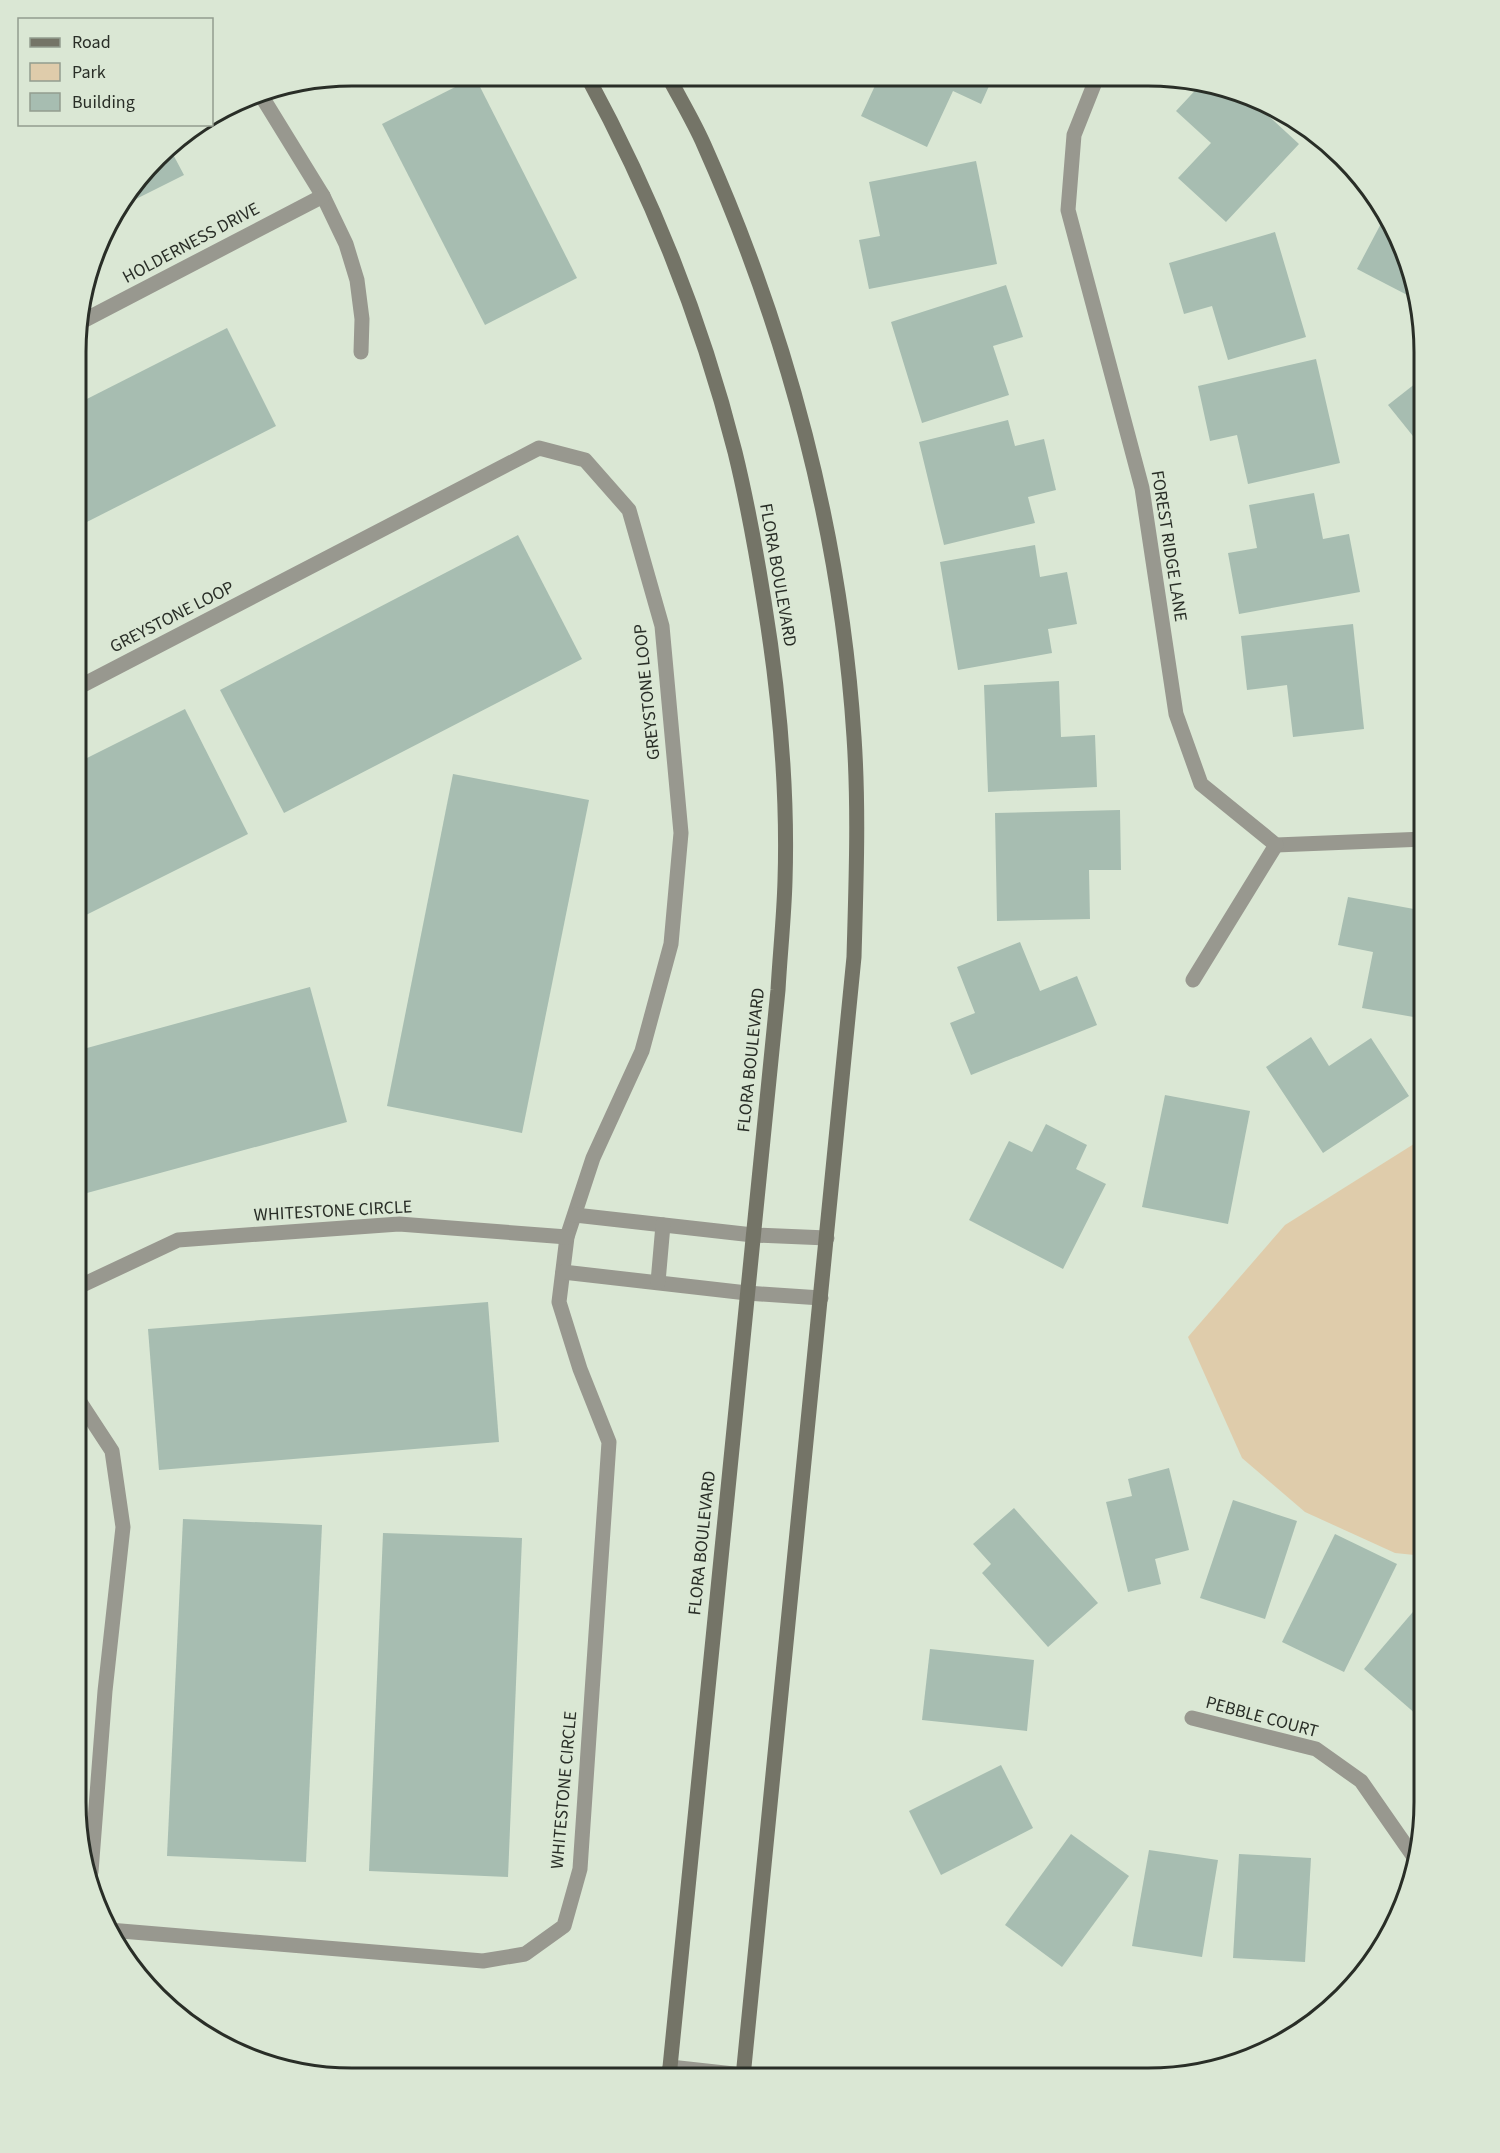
<svg xmlns="http://www.w3.org/2000/svg" width="1500" height="2153" font-family="'Source Sans 3',sans-serif">
<rect width="100%" height="100%" fill="#dae7d4"/>
<polygon fill="#dfccab" points="1425,1137 1424,1556 1395,1553 1305,1512 1242,1458 1188,1337 1285,1225"/>
<g fill="#a7bdb1">
<polygon points="475,77 577,278 485,325 382,124"/>
<polygon points="879,77 993,77 981,104 953,91 927,147 861,116"/>
<polygon points="1203,82 1245,94 1299,144 1226,222 1178,178 1211,143 1176,111"/>
<polygon points="168,145 184,175 114,210 127,194"/>
<polygon points="976,161 997,264 869,289 859,240 880,236 869,182"/>
<polygon points="1385,216 1397,229 1413,298 1357,269"/>
<polygon points="1275,232 1306,337 1228,360 1212,306 1184,314 1169,263"/>
<polygon points="1006,285 1023,337 993,346 1009,395 922,423 891,322"/>
<polygon points="227,328 276,426 77,527 77,404"/>
<polygon points="1316,359 1340,463 1248,484 1237,435 1210,441 1198,386"/>
<polygon points="1425,376 1425,451 1388,405"/>
<polygon points="1008,420 1015,446 1044,439 1056,490 1028,497 1035,523 944,545 919,442"/>
<polygon points="1314,493 1323,539 1349,534 1360,592 1239,614 1228,553 1257,548 1249,505"/>
<polygon points="518,535 582,659 284,813 220,690"/>
<polygon points="1035,545 1040,577 1067,572 1077,624 1048,629 1052,653 958,670 940,562"/>
<polygon points="1353,624 1364,729 1293,737 1287,685 1247,690 1241,636"/>
<polygon points="1059,681 1061,737 1095,735 1097,787 988,792 984,685"/>
<polygon points="185,709 248,834 76,920 77,763"/>
<polygon points="453,774 589,800 522,1133 387,1106"/>
<polygon points="1120,810 1121,870 1089,870 1090,919 997,921 995,813"/>
<polygon points="1348,897 1425,911 1425,1019 1362,1008 1373,952 1338,945"/>
<polygon points="1020,942 1040,991 1077,976 1097,1025 971,1075 950,1023 975,1013 957,967"/>
<polygon points="310,987 347,1122 76,1196 76,1051"/>
<polygon points="1311,1037 1329,1066 1371,1038 1409,1096 1323,1153 1266,1067"/>
<polygon points="1165,1095 1250,1111 1228,1224 1142,1207"/>
<polygon points="1046,1124 1087,1145 1076,1169 1106,1184 1063,1269 969,1220 1009,1141 1032,1152"/>
<polygon points="488,1302 499,1442 159,1470 148,1329"/>
<polygon points="1169,1468 1189,1550 1155,1559 1161,1584 1128,1592 1106,1502 1132,1496 1128,1479"/>
<polygon points="1233,1500 1297,1521 1265,1619 1200,1598"/>
<polygon points="1014,1508 1098,1603 1048,1647 982,1573 991,1564 973,1544"/>
<polygon points="183,1519 322,1525 306,1862 167,1856"/>
<polygon points="383,1533 522,1538 508,1877 369,1871"/>
<polygon points="1335,1534 1397,1564 1344,1672 1282,1642"/>
<polygon points="1424,1599 1424,1706 1417,1715 1364,1669"/>
<polygon points="930,1649 1034,1660 1027,1731 922,1720"/>
<polygon points="1001,1765 1033,1828 941,1875 909,1811"/>
<polygon points="1071,1834 1129,1876 1062,1967 1005,1925"/>
<polygon points="1149,1850 1218,1860 1202,1957 1132,1946"/>
<polygon points="1239,1854 1311,1858 1305,1962 1233,1958"/>
</g>
<g fill="none" stroke-linecap="round" stroke-linejoin="round">
<g stroke="#98988f" stroke-width="15">
<polyline points="77,688 539,448 585,460 629,510 662,626 681,833 671,944 642,1051 593,1158 567,1237 559,1302 580,1369 609,1442 580,1869 564,1926 525,1954 483,1961 109,1930"/>
<polyline points="575,1215 753,1235"/>
<polyline points="563,1272 747,1293"/>
<polyline points="658,1282 663,1225"/>
<polyline points="76,1288 178,1240 399,1224 567,1237"/>
<polyline points="76,1396 112,1451 123,1527 105,1691 91,1872"/>
</g>
<g stroke="#98988f" stroke-width="15">
<polyline points="1097,77 1074,135 1068,210 1142,488 1176,714 1201,784 1276,845 1425,839"/>
<polyline points="259,92 323,196 346,244 357,280 362,319 361,352"/>
<polyline points="77,324 323,196"/>
<polyline points="1193,980 1276,845"/>
<polyline points="753,1235 827,1238"/>
<polyline points="747,1293 821,1298"/>
<polyline points="1192,1718 1316,1749 1361,1781 1416,1860"/>
<polyline points="670,2067 761,2077"/>
</g>
<g stroke="#747467" stroke-width="15">
<path d="M 587,76 C 651,194 702,321 735,452 C 747,501 756,551 764,601 C 779,693 788,788 785,881 C 784,917 780,954 778,990 L 669,2077"/>
<path d="M 668,76 C 680,99 694,122 704,145 C 787,331 841,534 854,737 C 859,811 856,884 854,957 L 743,2077"/>
</g>
</g>
<g text-anchor="middle" dominant-baseline="central" stroke-width="6" stroke-linejoin="round" paint-order="stroke">
<g font-size="18" fill="#292e27" stroke="#dae7d4">
<text transform="translate(191 243) rotate(-28)">HOLDERNESS DRIVE</text>
<text transform="translate(1169 546) rotate(81)">FOREST RIDGE LANE</text>
<text transform="translate(778 575) rotate(80)">FLORA BOULEVARD</text>
<text transform="translate(172 617) rotate(-27)">GREYSTONE LOOP</text>
<text transform="translate(647 692) rotate(-96)">GREYSTONE LOOP</text>
<text transform="translate(751 1060) rotate(-84)">FLORA BOULEVARD</text>
<text transform="translate(333 1211) rotate(-3)">WHITESTONE CIRCLE</text>
<text transform="translate(702 1543) rotate(-84)">FLORA BOULEVARD</text>
<text transform="translate(1262 1717) rotate(15)">PEBBLE COURT</text>
<text transform="translate(564 1790) rotate(-85)">WHITESTONE CIRCLE</text>
</g>
</g>
<path d="M0 0H1500V2153H0ZM352 86H1148A266 266 0 0 1 1414 352V1802A266 266 0 0 1 1148 2068H352A266 266 0 0 1 86 1802V352A266 266 0 0 1 352 86Z" fill="#dae7d4" fill-rule="evenodd"/>
<path fill="none" stroke="#292e27" stroke-width="3" d="M352 86H1148A266 266 0 0 1 1414 352V1802A266 266 0 0 1 1148 2068H352A266 266 0 0 1 86 1802V352A266 266 0 0 1 352 86Z"/>
<rect x="18" y="18" width="195" height="108" fill="#dae7d4" stroke="#939d8f" stroke-width="1.5"/>
<rect x="30" y="38" width="30" height="9" fill="#747467" stroke="#939d8f" stroke-width="1.5"/>
<text x="72" y="48" font-size="18" fill="#292e27">Road</text>
<rect x="30" y="63" width="30" height="18" fill="#dfccab" stroke="#939d8f" stroke-width="1.5"/>
<text x="72" y="78" font-size="18" fill="#292e27">Park</text>
<rect x="30" y="93" width="30" height="18" fill="#a7bdb1" stroke="#939d8f" stroke-width="1.5"/>
<text x="72" y="108" font-size="18" fill="#292e27">Building</text>
</svg>
